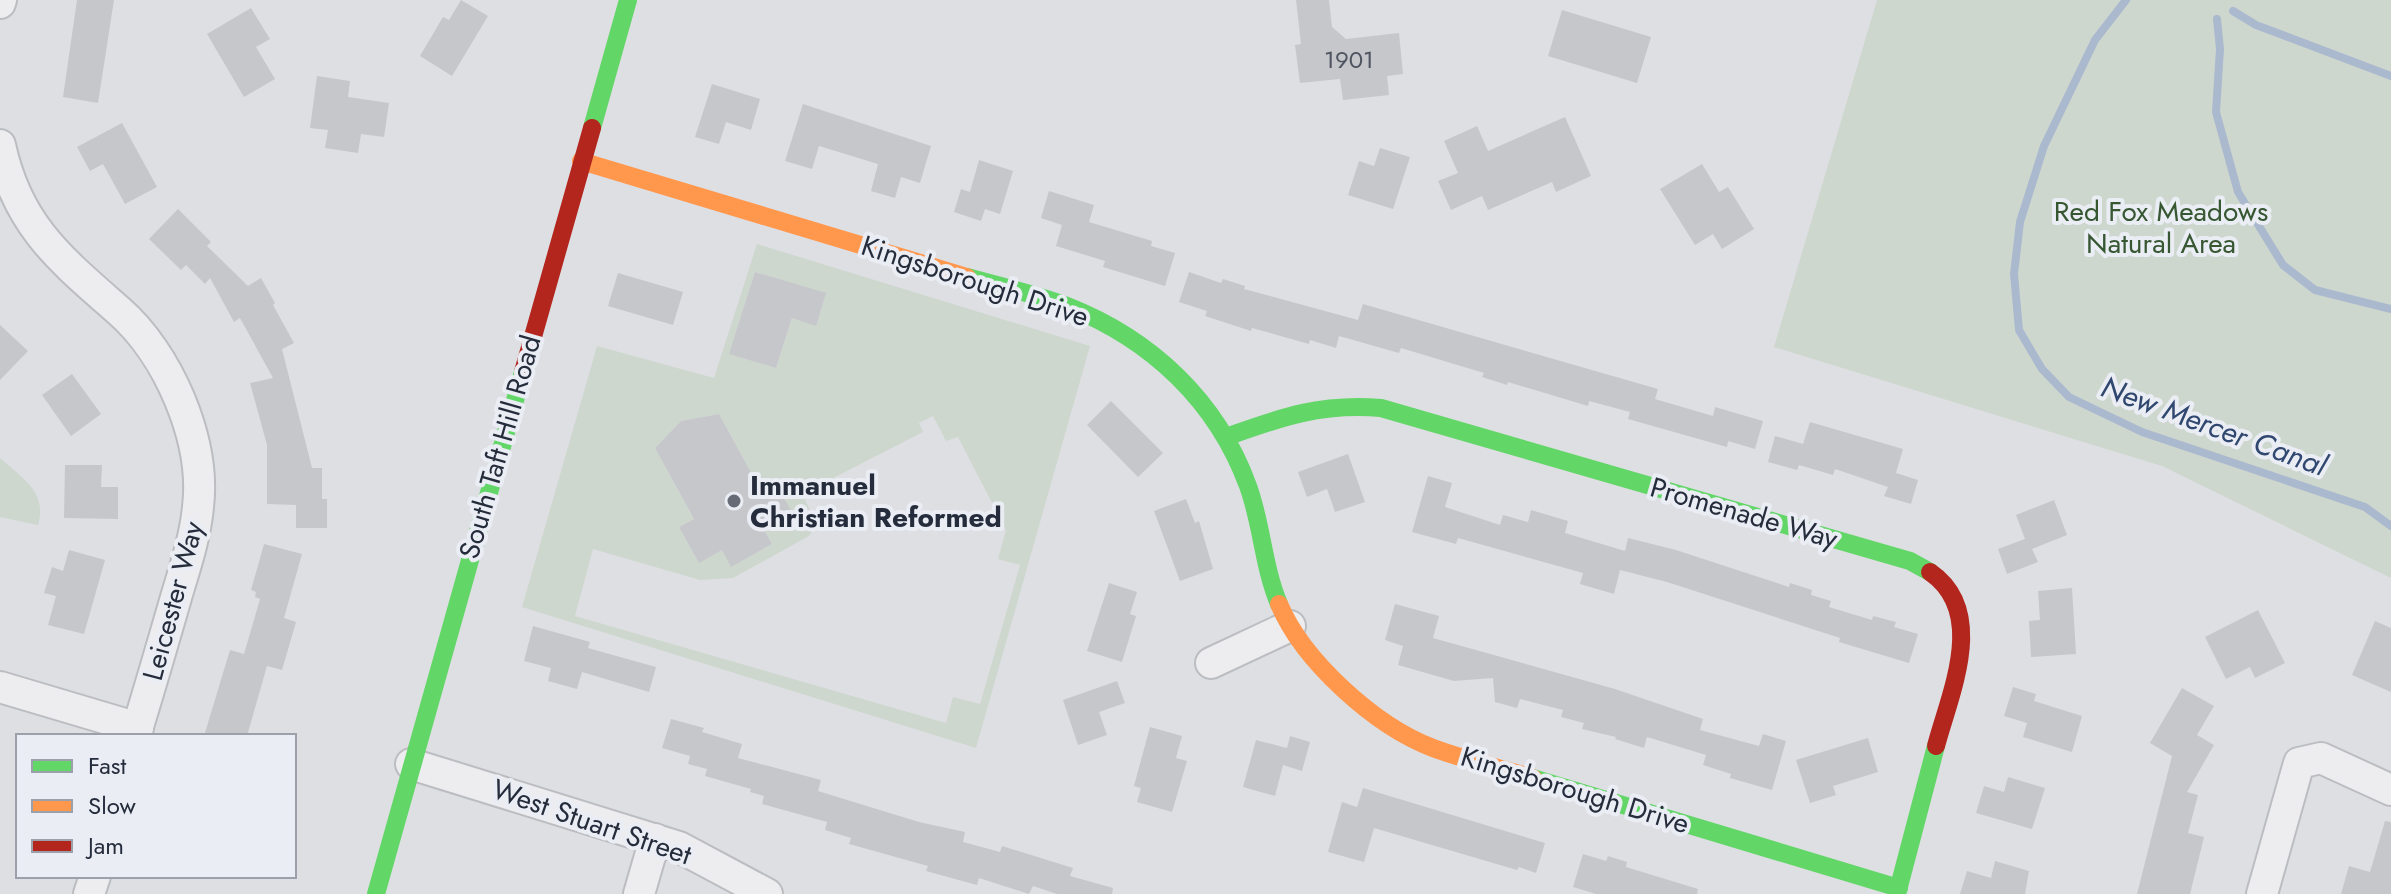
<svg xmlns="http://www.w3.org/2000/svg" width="2391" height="894" font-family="Jost,sans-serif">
<rect width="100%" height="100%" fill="#dedfe3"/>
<g fill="#ced7ce" fill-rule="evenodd">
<polygon points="1877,0 2391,0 2391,578 2162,466 1774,347"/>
<path d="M 757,244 L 1090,346 L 976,748 L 522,607 L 597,346 L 714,378 ZM 755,272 L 825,294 L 816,325 L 792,318 L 776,368 L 730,354 ZM 719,414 L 759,487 L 764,530 L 772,544 L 732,566 L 722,550 L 699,562 L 679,527 L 694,519 L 655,448 L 681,421 ZM 933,416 L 946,441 L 958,437 L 1006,530 L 998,559 L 1020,565 L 980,704 L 953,697 L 946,723 L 575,616 L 593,549 L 700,580 L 733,578 L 809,536 L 817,524 L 802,494 L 923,432 L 919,423 Z"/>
<path d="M 0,458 C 22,478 48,492 38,525 L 0,517 Z"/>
</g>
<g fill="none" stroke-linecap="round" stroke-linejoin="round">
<g stroke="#abb9cf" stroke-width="8">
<polyline points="2126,0 2095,40 2044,146 2020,222 2014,274 2019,330 2042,369 2069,397 2142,432 2365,507 2391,526"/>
<polyline points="2233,11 2256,25 2391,76"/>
<polyline points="2217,19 2220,49 2216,112 2238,192 2283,265 2315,290 2391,309"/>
</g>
</g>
<g fill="#c6c7cb">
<polygon points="77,0 114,0 98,103 63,97"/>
<polygon points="461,0 488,16 452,76 420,56 443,17 449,20"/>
<polygon points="1296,0 1329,0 1332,27 1346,39 1399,33 1403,74 1387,76 1389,95 1343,100 1340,79 1300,83 1295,45 1301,44"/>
<polygon points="251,8 270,39 256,47 275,79 244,97 207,34"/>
<polygon points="1562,10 1651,37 1637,83 1548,56"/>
<polygon points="317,76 350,81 348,97 389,103 384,137 361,134 358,153 325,148 328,130 310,128"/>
<polygon points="712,84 760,99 751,130 726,122 719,144 695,137"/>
<polygon points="803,104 931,146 920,183 901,177 895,198 871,191 878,164 819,146 812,169 785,161"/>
<polygon points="1565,117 1591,176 1556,192 1552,182 1488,210 1482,196 1451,210 1438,181 1458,173 1444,141 1477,126 1488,151"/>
<polygon points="122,123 157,187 125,204 103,164 90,171 77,147"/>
<polygon points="1380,148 1410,157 1393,209 1348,195 1359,161 1374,166"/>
<polygon points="979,160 1013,171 1000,214 985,209 981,221 954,212 961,189 970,192"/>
<polygon points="1702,164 1719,192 1728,187 1754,229 1722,249 1713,234 1695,245 1660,189"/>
<polygon points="1049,191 1094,205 1089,222 1152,241 1151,246 1175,253 1165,286 1103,267 1105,261 1056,246 1062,225 1041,218"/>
<polygon points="178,209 211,242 207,246 248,286 261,278 275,303 273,305 294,343 282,349 312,468 322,468 322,499 327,499 327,528 296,528 296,505 267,504 267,445 250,383 273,378 240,318 234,322 210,278 205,284 186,265 181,270 149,239"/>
<polygon points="755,272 826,293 816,326 792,318 776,368 729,354"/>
<polygon points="1189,272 1221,283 1223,279 1245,286 1244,289 1358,320 1363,304 1658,389 1655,399 1713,416 1715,407 1763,421 1755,449 1728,441 1727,447 1628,419 1630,412 1589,401 1588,406 1508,382 1507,385 1482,377 1484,373 1401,348 1399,353 1339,336 1336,348 1310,340 1309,344 1252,328 1251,331 1205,316 1207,311 1179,302"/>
<polygon points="618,273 683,292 673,325 608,306"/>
<polygon points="0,325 28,351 0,380"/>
<polygon points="72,374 101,414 71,436 42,395"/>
<polygon points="1111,401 1163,453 1138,477 1087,425"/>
<polygon points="719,414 759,487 773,479 793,514 764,530 772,544 731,567 722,550 699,563 679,527 694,519 655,448 681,421"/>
<polygon points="1810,422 1903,449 1896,473 1918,480 1911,504 1884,496 1888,487 1835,469 1833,475 1799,465 1797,470 1768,462 1775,436 1803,444"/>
<polygon points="1348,454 1365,502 1335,512 1327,489 1307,497 1298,472"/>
<polygon points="65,465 102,465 101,487 118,487 118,519 64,518"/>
<polygon points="1428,476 1452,483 1445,507 1500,525 1503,515 1528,522 1531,510 1568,521 1565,533 1625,551 1628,538 1676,550 1789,587 1790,583 1812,590 1811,595 1831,601 1829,607 1872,620 1873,616 1896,622 1894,627 1918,634 1909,663 1839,642 1840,638 1667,582 1620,570 1614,594 1580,584 1583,573 1458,538 1456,544 1412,532"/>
<polygon points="1186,499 1195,523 1199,521 1213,569 1180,581 1154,511"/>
<polygon points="2054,500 2067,535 2032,549 2038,562 2007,574 1998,549 2025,539 2016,515"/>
<polygon points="264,544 302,554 284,618 296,622 282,670 267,666 247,736 204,736 230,650 244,654 260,599 255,597 256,592 251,590"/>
<polygon points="69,550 105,560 84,634 48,625 56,596 44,593 52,567 63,571"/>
<polygon points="1109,583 1137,592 1130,614 1136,616 1122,662 1087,651"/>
<polygon points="2072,588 2076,654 2031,657 2029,621 2040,620 2038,591"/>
<polygon points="1395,604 1439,616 1433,638 1615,689 1703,719 1700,730 1759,746 1763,734 1786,741 1772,790 1730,778 1731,774 1703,765 1706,755 1647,737 1644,748 1615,739 1616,737 1582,729 1584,723 1561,717 1563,710 1520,699 1517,708 1495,702 1493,678 1454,681 1398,665 1403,646 1385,640"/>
<polygon points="2258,610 2285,663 2255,678 2250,667 2226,679 2205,637"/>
<polygon points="2375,621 2391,628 2391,692 2352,675"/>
<polygon points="533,626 590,642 588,648 656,667 649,692 582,672 577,689 548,681 551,668 524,661"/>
<polygon points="1117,681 1125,703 1099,712 1107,735 1078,745 1063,700"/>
<polygon points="2013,687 2036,694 2034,701 2082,716 2072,752 2023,737 2027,723 2004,716"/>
<polygon points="2182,688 2214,706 2197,735 2214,745 2187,792 2198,795 2188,833 2204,837 2190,894 2137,894 2172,756 2150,743"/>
<polygon points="671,719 704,728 702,732 742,744 738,758 821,780 818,791 919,822 965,832 963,842 1000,852 1002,846 1073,868 1070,876 1113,888 1112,894 1057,894 1033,886 1029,894 979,878 977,885 926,871 928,866 849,844 851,838 825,830 827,822 762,804 764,796 750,792 751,789 705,776 707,769 688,764 690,756 662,748"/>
<polygon points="1150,727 1182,736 1176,758 1187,761 1172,812 1137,802 1141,788 1134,786"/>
<polygon points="1290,736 1310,742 1302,771 1283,765 1275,796 1243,787 1256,740 1287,748"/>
<polygon points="1868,738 1878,772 1833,786 1836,795 1810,803 1796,760"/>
<polygon points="2008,777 2045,788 2032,829 1976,813 1984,786 2004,792"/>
<polygon points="1363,788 1545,843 1536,873 1519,867 1517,870 1374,828 1364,862 1328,852 1342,802 1357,807"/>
<polygon points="2385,821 2391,822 2391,894 2341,894 2349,866 2370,872"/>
<polygon points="1583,854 1606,861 1608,856 1627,862 1626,867 1698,889 1697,894 1596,894 1573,887"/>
<polygon points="1995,861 2029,871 2025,894 1960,894 1967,871 1991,878"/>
</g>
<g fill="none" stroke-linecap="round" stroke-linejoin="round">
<g stroke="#bcbdc1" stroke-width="34">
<g id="street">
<polyline points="0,3 1,0"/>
<path d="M 0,145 C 17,225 60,259 118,310 C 168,353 206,440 198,507 C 195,539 184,570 175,601 C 162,646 149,691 135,736"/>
<polyline points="1211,663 1290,626"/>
<polyline points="0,687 138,728"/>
<polyline points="411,764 679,847 767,894"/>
<polyline points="89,894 95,876"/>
<polyline points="639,894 655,839"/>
<polyline points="2262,894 2299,763 2321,758 2391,790"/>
</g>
</g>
<use href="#street" stroke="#ededf0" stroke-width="30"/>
<g stroke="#63d668" stroke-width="18">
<polyline points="592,128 628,0"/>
<path d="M 967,277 C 1000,286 1035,294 1067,306 C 1151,339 1217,401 1248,486 C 1262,524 1263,566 1279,604"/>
<path d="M 1226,437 C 1281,417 1322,403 1381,408 L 1910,561 L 1930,572"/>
<polyline points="1533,778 1899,888"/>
<polyline points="376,894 523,372"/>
<polyline points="1897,894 1936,746"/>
</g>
<g stroke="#ff974d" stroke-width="18">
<polyline points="581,161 967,277"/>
<path d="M 1279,604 C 1303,661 1375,726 1433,748 C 1465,760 1500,768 1533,778"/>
</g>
<g stroke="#b3261e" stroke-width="18">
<polyline points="523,372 592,128"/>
<path d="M 1930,572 C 1988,612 1950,693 1936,746"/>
</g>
</g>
<circle fill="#666b76" stroke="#eaedf4" stroke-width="3" cx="734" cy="501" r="8"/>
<g text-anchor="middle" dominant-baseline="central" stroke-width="8" stroke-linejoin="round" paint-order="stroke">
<g font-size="24" fill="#4e5460">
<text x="1349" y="59">1901</text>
</g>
<g font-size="28" fill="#375733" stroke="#eaedf4">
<text x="2161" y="211">Red Fox Meadows<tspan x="2161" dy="32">Natural Area</tspan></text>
</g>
<g font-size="28" fill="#252c3b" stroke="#eaedf4">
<text transform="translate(975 281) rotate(18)">Kingsborough Drive</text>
<text transform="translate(500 447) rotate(-74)">South Taft Hill Road</text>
<text transform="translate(1744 513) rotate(16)">Promenade Way</text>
<text transform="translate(173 601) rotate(-75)">Leicester Way</text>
<text transform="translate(1575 790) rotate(17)">Kingsborough Drive</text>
<text transform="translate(592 822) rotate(19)">West Stuart Street</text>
</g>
<g font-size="28" font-weight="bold" fill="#252c3b" stroke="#eaedf4" text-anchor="start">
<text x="750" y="485">Immanuel<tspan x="750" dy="32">Christian Reformed</tspan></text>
</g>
<g font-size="30" font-style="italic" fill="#30476f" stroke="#eaedf4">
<text transform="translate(2214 426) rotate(20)">New Mercer Canal</text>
</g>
</g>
<rect x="16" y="734" width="280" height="144" fill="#eaedf4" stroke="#9ba0aa" stroke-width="2"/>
<rect x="32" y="760" width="40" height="12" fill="#63d668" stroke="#9ba0aa" stroke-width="2"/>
<text x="88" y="774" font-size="24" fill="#252c3b">Fast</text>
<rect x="32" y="800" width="40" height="12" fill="#ff974d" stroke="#9ba0aa" stroke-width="2"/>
<text x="88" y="814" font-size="24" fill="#252c3b">Slow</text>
<rect x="32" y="840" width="40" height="12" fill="#b3261e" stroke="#9ba0aa" stroke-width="2"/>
<text x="88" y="854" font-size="24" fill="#252c3b">Jam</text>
</svg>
